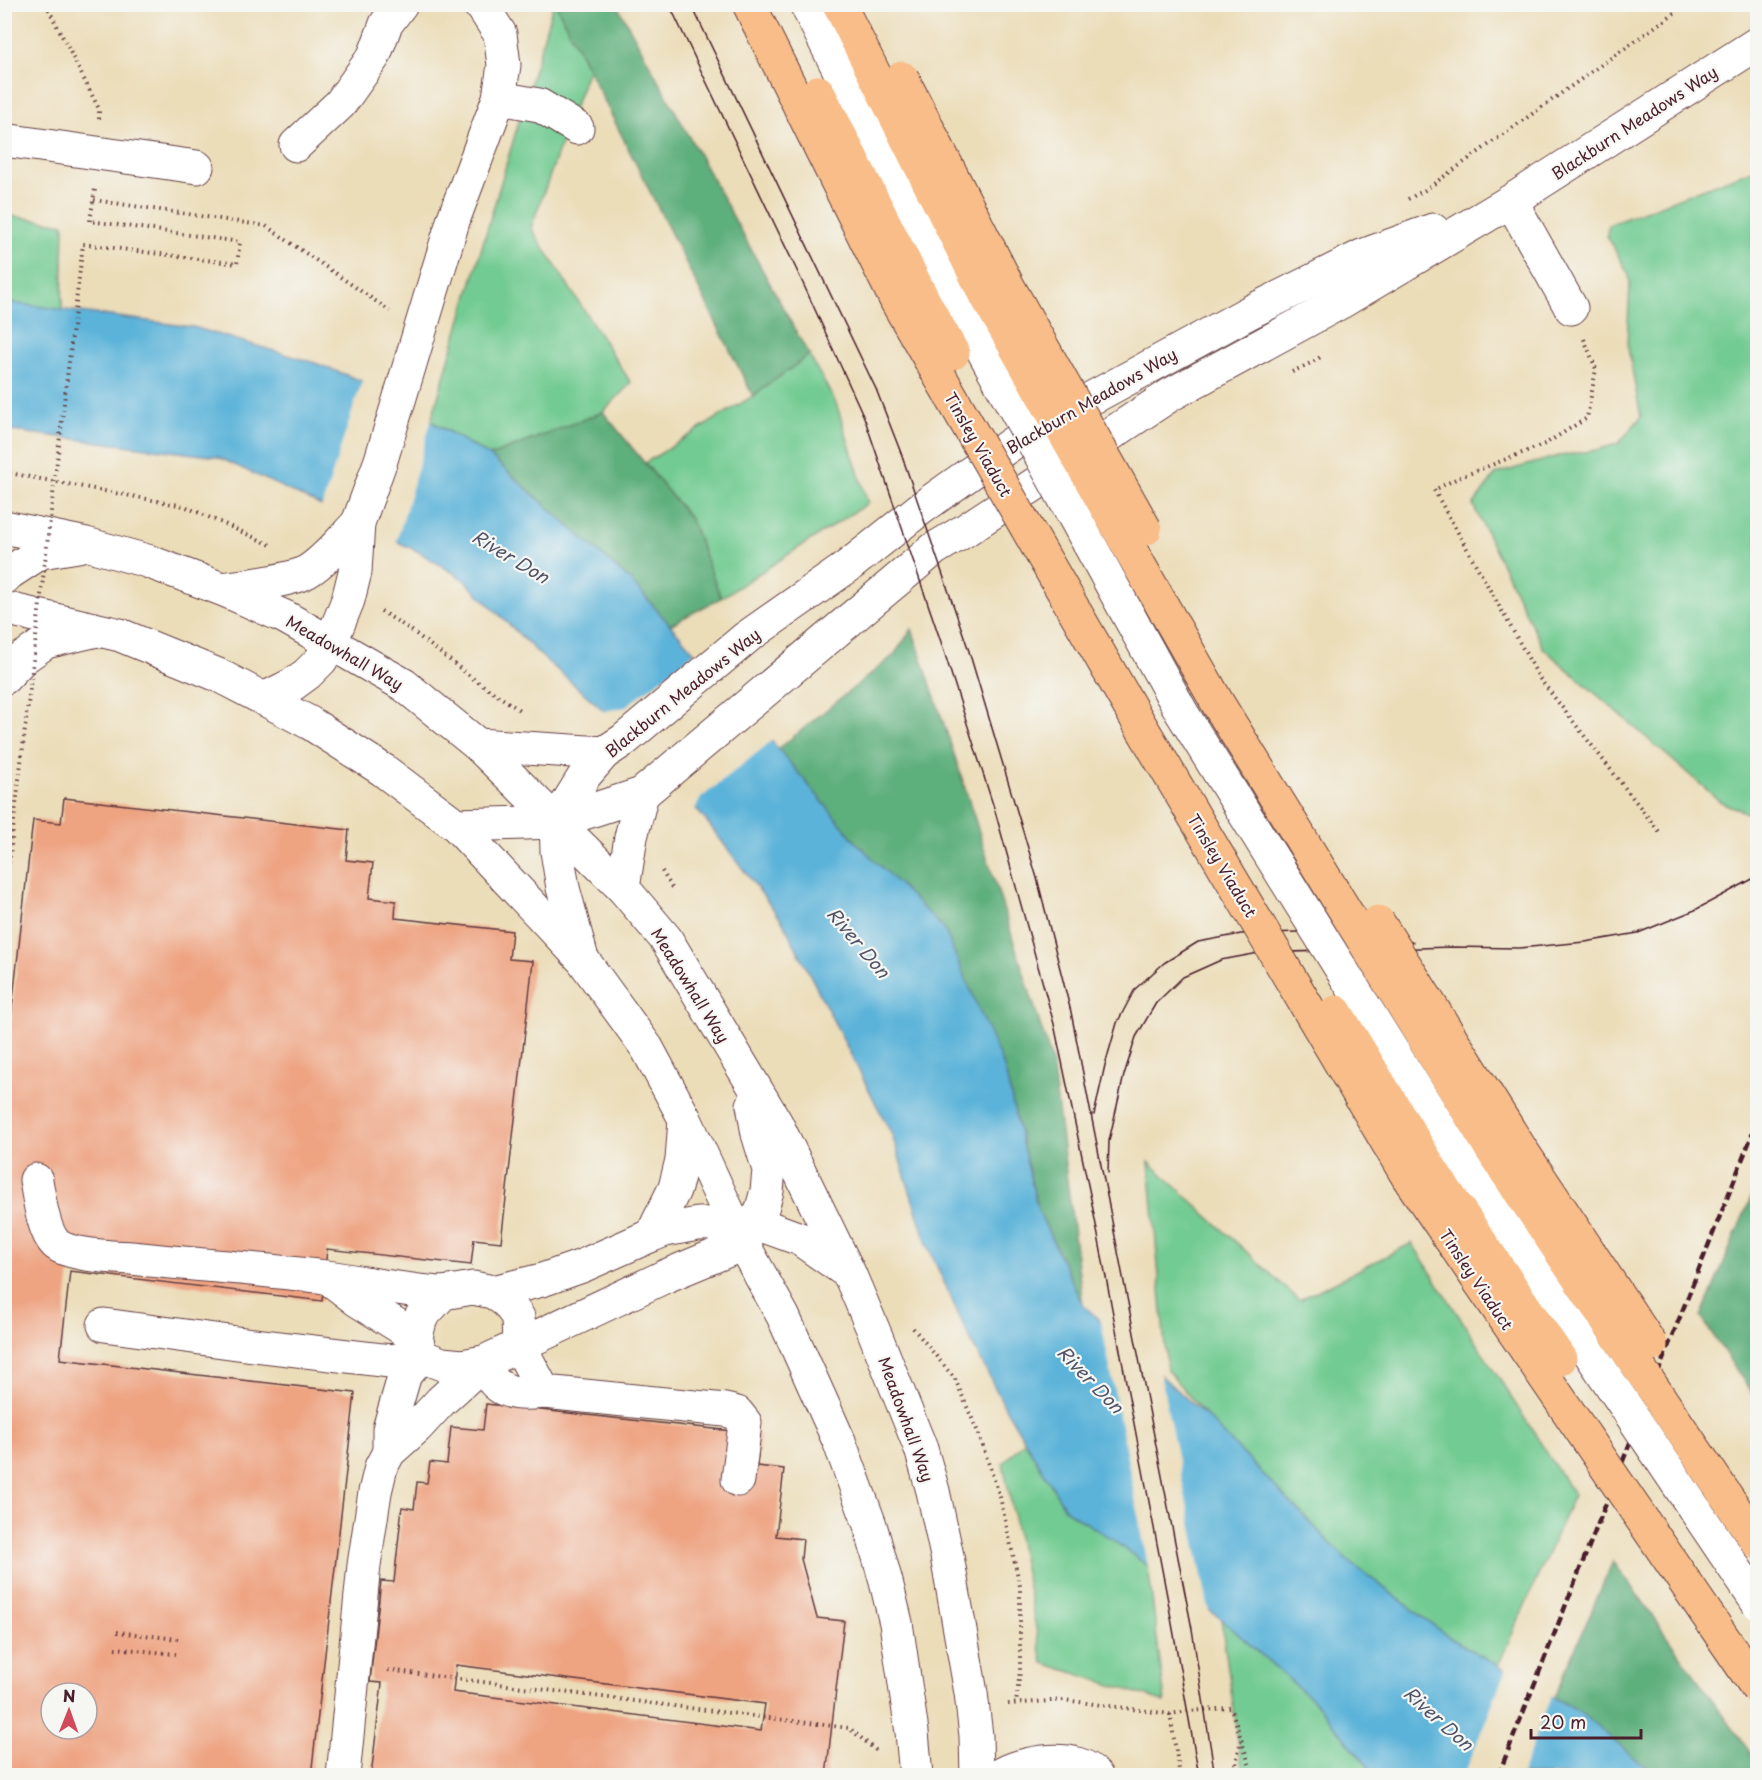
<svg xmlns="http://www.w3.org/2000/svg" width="1762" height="1780" font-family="'Playpen Sans',sans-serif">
<rect width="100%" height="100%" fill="#f6f6f2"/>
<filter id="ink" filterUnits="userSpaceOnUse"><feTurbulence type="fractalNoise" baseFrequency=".0167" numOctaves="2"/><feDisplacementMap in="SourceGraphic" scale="12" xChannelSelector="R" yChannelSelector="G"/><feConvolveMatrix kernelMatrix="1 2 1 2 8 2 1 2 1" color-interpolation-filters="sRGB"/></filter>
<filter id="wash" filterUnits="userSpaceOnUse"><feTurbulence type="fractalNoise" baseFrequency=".008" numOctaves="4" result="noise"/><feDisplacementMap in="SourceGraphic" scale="24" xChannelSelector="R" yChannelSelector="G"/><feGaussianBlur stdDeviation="1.35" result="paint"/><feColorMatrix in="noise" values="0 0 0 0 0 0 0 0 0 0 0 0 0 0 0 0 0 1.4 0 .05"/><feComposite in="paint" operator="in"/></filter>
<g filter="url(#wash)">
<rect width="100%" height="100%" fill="#ecddb9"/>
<g fill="#72cb92" stroke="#5e755e" stroke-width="1.5">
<polygon points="553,5 556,5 588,69 531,228 631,383 603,412 490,456 431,421"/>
<polygon points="1757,168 1757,817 1721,802 1543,648 1473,505 1496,474 1559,456 1597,450 1619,443 1641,417 1627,343 1630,285 1629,275 1607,236 1608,225"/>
<polygon points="5,215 64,224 62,310 5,302"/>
<polygon points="809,355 836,403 868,503 721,598 691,520 645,463 753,396"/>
<polygon points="1149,1162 1299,1300 1412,1243 1574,1495 1498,1666 1452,1639 1347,1560 1207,1417 1167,1370"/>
<polygon points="1025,1441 1066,1510 1110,1538 1148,1566 1165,1702 1043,1663 1003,1463"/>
<polygon points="1221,1619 1316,1703 1375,1775 1243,1775"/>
</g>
<g fill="#5daf7c" stroke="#546754" stroke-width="1.5">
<polygon points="556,5 617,5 809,355 753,396"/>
<polygon points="603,412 691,520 721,598 670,625 631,581 490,456"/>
<polygon points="912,629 959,769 1052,1062 1083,1305 1038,1210 1004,1067 856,842 778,749 894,655"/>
<polygon points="1757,1183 1757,1401 1701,1317"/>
<polygon points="1613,1561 1757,1762 1757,1775 1655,1775 1584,1715 1554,1698"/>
</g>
<polygon fill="#5cb3d9" stroke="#536982" stroke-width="1.5" points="5,302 193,327 315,363 362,381 490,456 631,581 746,710 856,842 944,929 1004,1067 1038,1210 1083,1305 1207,1417 1347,1560 1452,1639 1584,1715 1655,1775 1375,1775 1316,1703 1221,1619 1110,1538 1066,1510 1007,1411 964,1327 927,1244 892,1135 783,922 708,823 640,742 540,655 463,579 419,552 218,457 5,430"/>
<g fill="#ecddb9">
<polygon points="363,378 432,418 396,544 321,509"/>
<polygon points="697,651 774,739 701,798 694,811 638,744 601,712 625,707"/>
<polygon points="1100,1316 1159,1369 1210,1615 1149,1571"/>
<polygon points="1507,1667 1552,1694 1521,1775 1464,1775"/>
</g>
<g id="blocks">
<g fill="#eea381" fill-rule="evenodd">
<path d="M 64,798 L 349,830 L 346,860 L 373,863 L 369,898 L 396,901 L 395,918 L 512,931 L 509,959 L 533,961 L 501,1242 L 474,1239 L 471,1265 L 327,1249 L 322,1301 L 70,1271 L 60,1359 L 355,1393 L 311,1776 L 4,1776 L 4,1079 L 33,820 L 61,823 ZM 51,1693 L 87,1693 L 87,1729 L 51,1729 Z"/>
<path d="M 486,1404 L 760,1434 L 757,1466 L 784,1469 L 776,1536 L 803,1539 L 801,1559 L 817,1618 L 844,1621 L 826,1776 L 371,1776 L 382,1683 L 370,1682 L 381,1581 L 394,1582 L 402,1507 L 414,1509 L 417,1482 L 427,1483 L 430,1462 L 447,1464 L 451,1427 L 483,1430 ZM 456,1665 L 765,1704 L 761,1731 L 453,1692 Z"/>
</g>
</g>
</g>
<g filter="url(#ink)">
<use href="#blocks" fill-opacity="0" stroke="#623c40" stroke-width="1.5"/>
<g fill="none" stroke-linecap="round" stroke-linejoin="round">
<g stroke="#623c40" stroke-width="35">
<g id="minor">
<polyline points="499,98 539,105 577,128"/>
<polyline points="4,140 197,167"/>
<polyline points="296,145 340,104 374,56 386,24 401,4"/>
<polyline points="1511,201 1571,308"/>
<polyline points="4,527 86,544 147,561 222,589 285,617 404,685 478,745 517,783 623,888 666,939 776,1123 849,1273 875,1334 921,1449 933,1491 947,1556 971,1693 976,1736 977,1776"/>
<polyline points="4,578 9,573 41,552 78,546"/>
<path d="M 222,589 C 248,585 277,583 302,574 C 321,566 343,538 358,523"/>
<polyline points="4,608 120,635 218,675 310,723 383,770 456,825 583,960 647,1048 685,1119 743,1244 783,1316 839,1441 870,1525 886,1582 896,1623 912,1732 916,1776"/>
<polyline points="4,678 23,658 46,642 93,631"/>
<polyline points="264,699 292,685 307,674 321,660 331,642 348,600 355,572 358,523 381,460 454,218 499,98 504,65 500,34 482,6 479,4"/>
<polyline points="478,745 604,753"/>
<polyline points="556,822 585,775 604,753 624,740 747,637 847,567 920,509 1024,435 1248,313 1362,256 1433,230"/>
<polyline points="556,822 557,851 563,888 581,955"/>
<polyline points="456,825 556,822 642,794 934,549 964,531 1170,395 1341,302 1511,201 1758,43"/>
<polyline points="623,888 631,837 642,794"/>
<path d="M 36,1180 C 39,1197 43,1232 56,1244 C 68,1255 114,1257 131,1258 C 196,1265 261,1269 326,1277 C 365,1282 403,1291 443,1293"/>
<polyline points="652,1235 675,1188 682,1160 685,1120"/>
<polyline points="331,1280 357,1300 416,1337"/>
<polyline points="493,1292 542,1280 582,1266 652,1235 665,1230 698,1224 756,1223 800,1239 847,1272"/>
<polyline points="104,1325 237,1343 390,1361 421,1356"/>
<polyline points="544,1392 519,1345 518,1317 507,1302 493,1292 473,1288 443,1293 421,1317 416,1337 421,1356 442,1364 462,1366 484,1362 666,1276 743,1244 761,1212 767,1191 769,1170 758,1134 753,1105"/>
<polyline points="389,1452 389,1429 405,1374 421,1356"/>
<path d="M 343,1776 L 364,1565 L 375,1492 L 381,1467 L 389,1452 L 417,1427 L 441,1401 L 484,1362 C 486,1367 488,1375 492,1379 C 504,1396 526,1394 544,1392 L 725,1410 L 737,1413 L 745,1423 L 738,1480"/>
<path d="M 999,1776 C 1021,1761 1078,1752 1096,1776"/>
</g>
</g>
<g stroke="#623c40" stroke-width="4" stroke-dasharray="1.5 4.5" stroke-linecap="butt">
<polyline points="46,4 99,109 99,119"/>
<polyline points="1408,199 1425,190 1687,4"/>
<polyline points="94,200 266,226 390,311"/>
<polyline points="90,221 95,189"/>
<polyline points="1584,339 1596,369 1587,418 1545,444 1458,478 1434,490 1540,679 1661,834"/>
<polyline points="1292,372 1313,362 1322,356"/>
<polyline points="4,472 184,506 271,545"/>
<polyline points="381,611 411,630 475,680 521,711"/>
<polyline points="662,871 672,888"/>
<polyline points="913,1328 955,1379 978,1432 1000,1497 1020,1586 1020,1671 1016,1703"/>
<polyline points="117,1632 178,1639"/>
<polyline points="115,1648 176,1654"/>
<polyline points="388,1670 849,1728 878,1752"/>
<polyline points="1008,1704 1064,1700 1170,1714 1188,1711 1231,1708 1253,1776"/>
<polyline points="1170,1714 1180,1776"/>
<polyline points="1238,1776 1236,1762 1241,1740"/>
</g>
<use href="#minor" stroke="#fff" stroke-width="33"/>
<g stroke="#4a1f2b" stroke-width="1.5">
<polyline points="669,4 801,279 864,417 941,642 995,811 1054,1024 1091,1199 1168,1601 1199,1776"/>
<polyline points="691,4 876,389 901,453 968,648 1037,878 1071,1012 1192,1629 1215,1776"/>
<polyline points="1094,1115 1105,1065 1117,1023 1135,989 1164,963 1198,942 1241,934 1327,931 1413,942"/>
<polyline points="1108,1173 1109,1141 1124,1075 1136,1037 1156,1003 1183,977 1221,960 1259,953 1451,947 1519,948 1585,942 1638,933 1695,910 1758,876"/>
</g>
<polyline stroke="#4a1f2b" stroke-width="4.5" stroke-dasharray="9 4.5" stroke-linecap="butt" points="1498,1776 1758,1120"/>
<g stroke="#623c40" stroke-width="35" stroke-linecap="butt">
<polyline id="minor-bridge" points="806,4 951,292 1182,713 1465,1168 1758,1603"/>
</g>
<g stroke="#623c40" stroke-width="35" stroke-linecap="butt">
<g id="highway-bridge">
<polyline points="749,4 897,302 1139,723 1408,1177 1758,1689"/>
<polyline points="839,4 983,290 1217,702 1497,1158 1758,1543"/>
<polyline points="902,78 1008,286 1145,529"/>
<polyline points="818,92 926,305 953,353"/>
<polyline points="1378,922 1522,1151 1651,1345"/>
<polyline points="1336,1012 1433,1172 1560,1359"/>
</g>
</g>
<polyline stroke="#623c40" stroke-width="4" stroke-dasharray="1.5 4.5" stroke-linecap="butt" points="4,905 83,244 237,264 240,242 90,221"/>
<use href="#minor-bridge" stroke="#fff" stroke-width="33"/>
<use href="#highway-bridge" stroke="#f8bd88" stroke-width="33"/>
</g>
</g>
<g text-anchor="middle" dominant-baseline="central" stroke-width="4.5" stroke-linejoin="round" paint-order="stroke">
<g font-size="16" fill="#4a1f2b" stroke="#f6f6f2">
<text transform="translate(1634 122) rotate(-33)">Blackburn Meadows Way</text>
<text transform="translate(1091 400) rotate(-30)">Blackburn Meadows Way</text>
<text transform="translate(979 444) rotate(60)">Tinsley Viaduct</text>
<text transform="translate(345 652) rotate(30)">Meadowhall Way</text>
<text transform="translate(682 692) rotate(-39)">Blackburn Meadows Way</text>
<text transform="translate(1223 865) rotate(59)">Tinsley Viaduct</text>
<text transform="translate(691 985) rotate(58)">Meadowhall Way</text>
<text transform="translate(1477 1279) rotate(56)">Tinsley Viaduct</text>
<text transform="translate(907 1419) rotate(70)">Meadowhall Way</text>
</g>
<g font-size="18" font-style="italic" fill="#505368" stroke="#f6f6f2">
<text transform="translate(511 556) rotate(31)">River Don</text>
<text transform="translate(859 942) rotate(50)">River Don</text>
<text transform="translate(1091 1379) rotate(46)">River Don</text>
<text transform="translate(1439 1718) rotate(42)">River Don</text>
</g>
</g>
<rect width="1762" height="1780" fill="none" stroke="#f6f6f2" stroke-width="24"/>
<g transform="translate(69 1711) rotate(1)"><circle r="28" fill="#f6f6f2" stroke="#b1a0a2" stroke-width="1.5"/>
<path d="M0-4.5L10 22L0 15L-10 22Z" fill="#d1495b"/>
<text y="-9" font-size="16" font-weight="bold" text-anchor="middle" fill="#4a1f2b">N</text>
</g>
<path d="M1531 1729v9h110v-9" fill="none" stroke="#4a1f2b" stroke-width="3"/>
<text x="1540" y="1729" font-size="18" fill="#4a1f2b" stroke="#f6f6f2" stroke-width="4.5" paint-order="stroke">20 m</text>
</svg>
